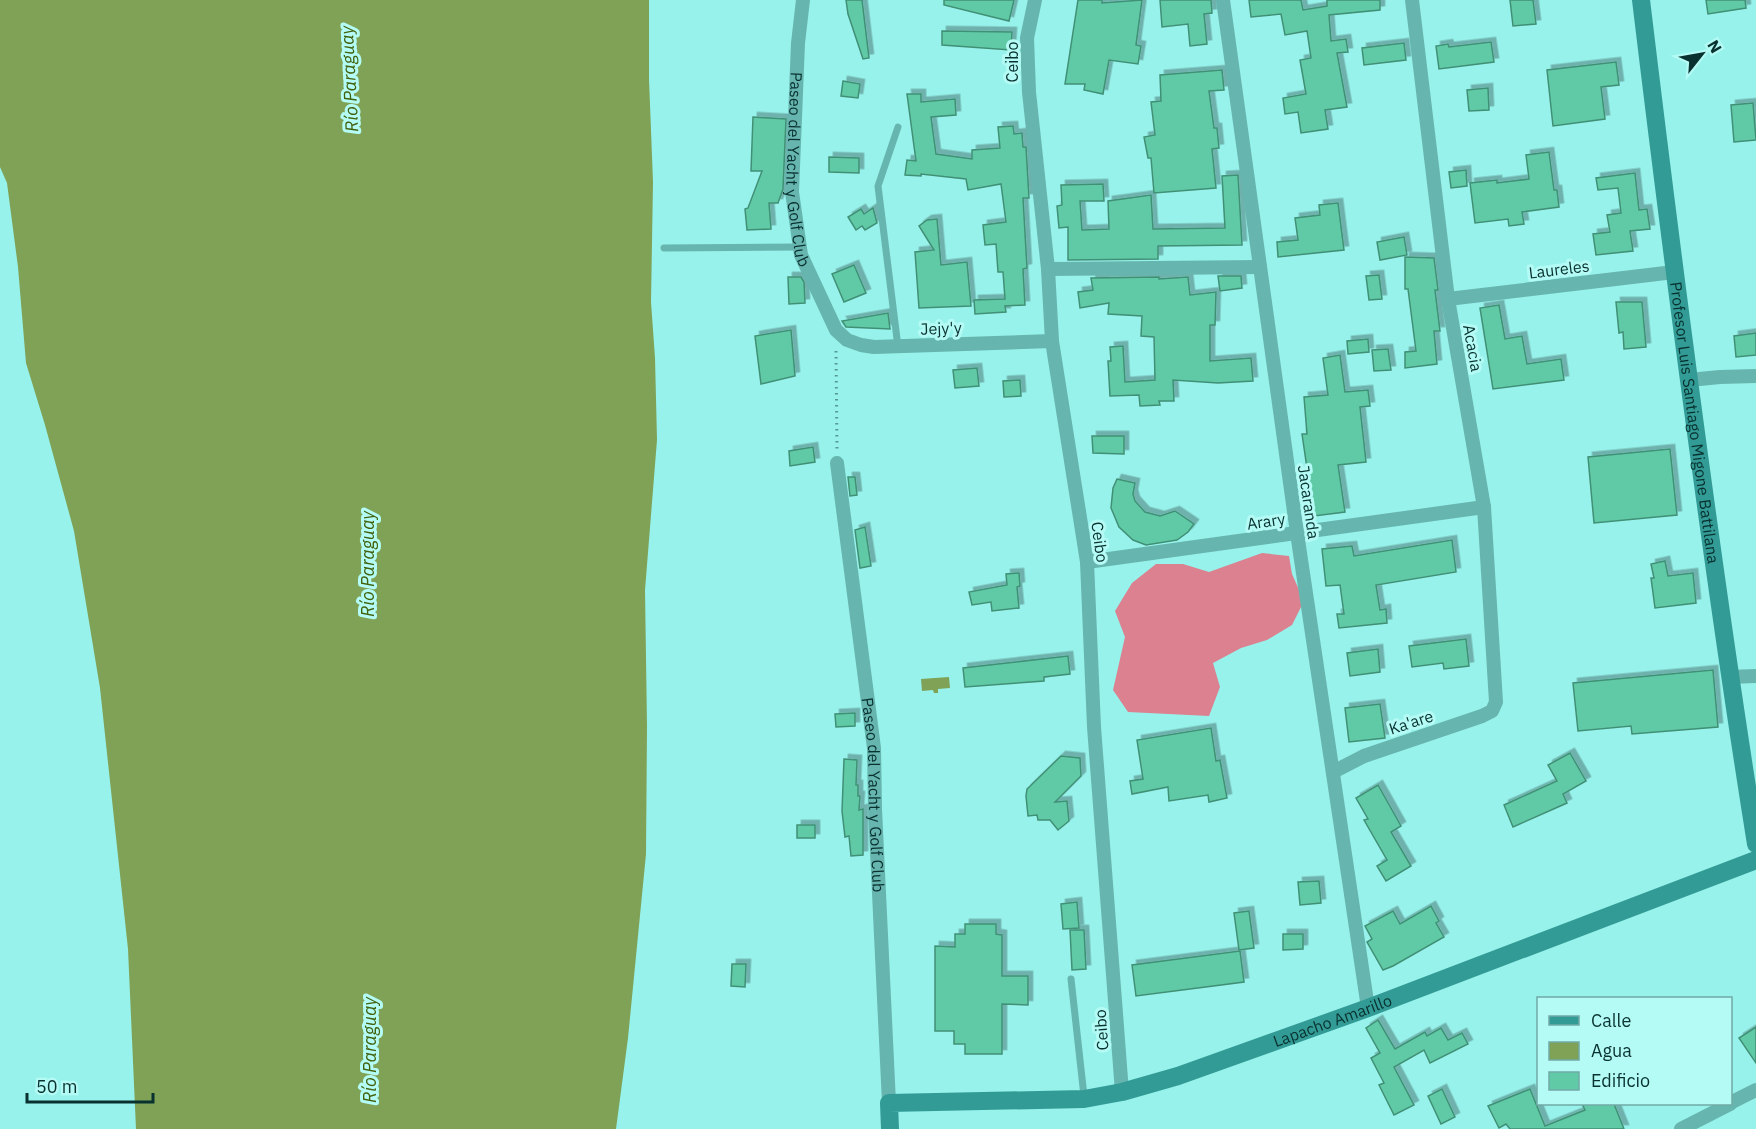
<svg xmlns="http://www.w3.org/2000/svg" width="1756" height="1129" font-family="'IBM Plex Sans',sans-serif">
<defs>
<filter id="shadow"><feDropShadow dx="4.5" dy="-4.5" stdDeviation="0" flood-color="#0004"/></filter>
</defs>
<rect width="100%" height="100%" fill="#97f2eb"/>
<polygon fill="#db8190" points="1262,553 1289,556 1292,574 1304,601 1292,625 1267,640 1241,648 1213,663 1220,687 1209,716 1128,712 1113,690 1125,637 1115,611 1132,583 1156,564 1183,564 1209,572"/>
<g fill="#7fa256">
<polygon points="0,0 649,0 649,79 653,182 651,302 655,358 657,440 645,590 647,726 646,854 628,1038 616,1129 136,1129 128,949 100,688 74,531 45,425 26,363 18,267 7,183 0,167"/>
<polygon points="949,677 950,688 938,689 938,693 934,693 933,690 922,691 921,679"/>
</g>
<g fill="#60caa7" stroke="#419076" stroke-width="1.5" filter="url(#shadow)">
<polygon points="846,0 862,0 869,58 863,59 848,14"/>
<polygon points="944,0 1014,0 1009,21 944,5"/>
<polygon points="1078,0 1102,0 1102,3 1142,0 1136,45 1141,46 1138,64 1109,60 1103,94 1084,90 1085,84 1065,84"/>
<polygon points="1160,0 1211,0 1212,13 1204,14 1207,44 1190,46 1188,24 1162,27"/>
<polygon points="1249,0 1301,0 1303,10 1327,6 1327,0 1380,0 1380,10 1329,15 1331,41 1346,39 1348,52 1337,53 1347,107 1325,110 1328,129 1301,133 1298,112 1285,114 1283,98 1306,94 1300,60 1311,58 1307,31 1285,35 1281,14 1251,17"/>
<polygon points="1510,0 1533,0 1536,24 1513,26"/>
<polygon points="1706,0 1745,0 1746,8 1708,14"/>
<polygon points="942,31 1012,32 1011,50 942,45"/>
<polygon points="1491,42 1494,62 1439,69 1436,46 1448,44 1449,47"/>
<polygon points="1404,43 1406,60 1364,65 1362,48"/>
<polygon points="1616,62 1619,85 1601,87 1605,119 1553,126 1547,70"/>
<polygon points="1222,70 1224,90 1209,91 1214,128 1217,128 1219,148 1212,149 1216,188 1154,193 1151,158 1148,158 1144,137 1155,135 1151,102 1161,101 1160,75"/>
<polygon points="843,81 860,84 858,98 841,96"/>
<polygon points="1488,88 1489,110 1469,111 1467,90"/>
<polygon points="907,94 921,94 921,102 955,99 956,115 931,117 936,154 972,159 972,150 1000,148 998,127 1013,126 1014,134 1022,133 1023,147 1026,147 1029,198 1023,198 1027,268 1023,269 1025,305 1005,306 1006,312 975,314 974,300 1005,299 1003,272 998,272 996,244 985,245 983,225 1006,222 1001,184 968,190 966,179 921,174 921,176 905,175 907,160 916,161"/>
<polygon points="1753,103 1756,140 1734,142 1731,105"/>
<polygon points="753,117 786,119 783,189 778,203 769,203 771,229 747,230 745,209 748,208 762,171 751,171"/>
<polygon points="1549,152 1554,190 1557,190 1559,207 1522,212 1524,224 1509,226 1508,219 1475,223 1470,183 1497,180 1497,183 1529,179 1526,155"/>
<polygon points="829,157 859,158 859,173 829,172"/>
<polygon points="1466,170 1467,186 1451,188 1449,172"/>
<polygon points="1635,173 1639,210 1647,209 1650,229 1630,231 1633,251 1596,255 1593,234 1610,232 1607,215 1621,213 1618,188 1598,190 1596,178"/>
<polygon points="1238,175 1242,245 1158,246 1158,259 1068,260 1068,227 1059,228 1057,206 1062,205 1061,185 1103,184 1104,201 1080,201 1082,230 1109,229 1108,201 1151,195 1153,229 1225,228 1222,176"/>
<polygon points="1338,203 1344,250 1278,257 1277,242 1298,240 1295,218 1320,215 1319,205"/>
<polygon points="873,208 877,223 865,230 862,226 856,230 848,217 861,209 864,214"/>
<polygon points="937,219 941,265 967,262 971,306 919,308 915,252 934,250 919,226 927,220"/>
<polygon points="1404,237 1407,255 1380,260 1377,242"/>
<polygon points="1405,257 1434,258 1438,290 1435,290 1440,331 1434,331 1437,364 1405,368 1405,352 1416,351 1408,289 1405,289"/>
<polygon points="854,265 866,293 844,302 832,274"/>
<polygon points="1379,275 1382,299 1369,300 1366,276"/>
<polygon points="1218,276 1241,276 1242,288 1220,291"/>
<polygon points="788,277 801,277 804,282 805,303 789,304"/>
<polygon points="1159,277 1159,279 1188,277 1190,295 1216,292 1215,325 1210,325 1210,361 1251,358 1253,381 1218,383 1173,380 1174,401 1159,401 1160,405 1140,406 1139,395 1110,396 1108,361 1111,361 1110,347 1123,346 1125,382 1155,380 1154,337 1141,336 1142,316 1108,314 1109,303 1080,308 1078,292 1093,290 1091,278"/>
<polygon points="1616,302 1642,302 1646,347 1624,349 1623,332 1619,333"/>
<polygon points="1499,305 1505,339 1522,336 1527,364 1561,359 1564,380 1493,389 1480,308"/>
<polygon points="888,313 890,329 846,327 842,321"/>
<polygon points="791,330 795,376 761,384 755,336"/>
<polygon points="1756,333 1756,355 1736,357 1734,336"/>
<polygon points="1368,339 1369,352 1348,354 1347,341"/>
<polygon points="1388,349 1391,370 1374,371 1372,350"/>
<polygon points="1340,355 1345,392 1368,390 1370,406 1360,407 1366,462 1338,465 1345,512 1314,516 1302,434 1307,434 1304,397 1328,395 1323,358"/>
<polygon points="977,368 979,386 955,388 953,370"/>
<polygon points="1020,380 1021,396 1004,397 1003,381"/>
<polygon points="1092,436 1124,436 1124,454 1093,453"/>
<polygon points="813,447 815,462 790,466 789,451"/>
<polygon points="1670,449 1677,515 1594,523 1588,457"/>
<polygon points="848,477 855,477 857,495 850,496"/>
<polygon points="1117,479 1135,483 1133,494 1135,501 1145,512 1160,516 1175,511 1194,524 1188,532 1177,540 1146,545 1133,540 1119,527 1111,508 1113,488"/>
<polygon points="865,527 871,566 860,568 855,530"/>
<polygon points="1452,540 1456,572 1376,585 1380,610 1386,609 1387,623 1339,628 1337,614 1344,614 1340,585 1326,586 1322,549 1352,546 1354,556"/>
<polygon points="1665,561 1668,576 1693,573 1696,603 1655,608 1651,578 1654,578 1651,564"/>
<polygon points="1019,573 1020,586 1017,587 1019,608 992,611 991,602 972,605 969,592 1007,585 1006,574"/>
<polygon points="1466,639 1469,666 1444,669 1443,663 1412,667 1409,646"/>
<polygon points="1378,649 1380,672 1350,676 1347,653"/>
<polygon points="1068,656 1070,674 1044,677 1044,681 965,687 963,668"/>
<polygon points="1713,670 1718,727 1632,734 1631,726 1578,731 1573,683"/>
<polygon points="1380,704 1385,738 1349,742 1345,708"/>
<polygon points="855,713 855,726 836,727 835,714"/>
<polygon points="1211,728 1216,761 1220,760 1227,798 1209,802 1208,795 1169,801 1168,787 1132,794 1130,781 1143,779 1137,740"/>
<polygon points="1570,753 1586,781 1563,794 1567,803 1513,827 1504,805 1557,781 1548,765"/>
<polygon points="1061,756 1080,758 1081,776 1055,802 1067,801 1069,821 1058,830 1050,820 1038,820 1037,815 1028,816 1026,796 1027,789"/>
<polygon points="844,759 857,760 856,785 858,785 858,796 860,796 859,810 863,809 863,855 851,856 849,836 845,837 842,811"/>
<polygon points="1378,785 1401,826 1391,832 1411,866 1386,881 1377,866 1387,860 1364,820 1368,819 1356,798"/>
<rect x="797" y="825" width="18" height="13"/>
<polygon points="1319,881 1321,903 1300,905 1298,882"/>
<polygon points="1077,902 1079,928 1063,929 1061,904"/>
<polygon points="1431,906 1439,921 1436,923 1444,937 1393,966 1383,970 1367,942 1372,939 1365,926 1393,911 1400,924"/>
<polygon points="1249,911 1254,948 1239,950 1234,913"/>
<polygon points="965,924 996,924 996,934 1002,935 1002,976 1028,976 1028,1005 1002,1004 1002,1054 965,1054 965,1044 954,1044 954,1031 935,1031 935,946 955,947 955,934 965,934"/>
<polygon points="1070,930 1084,930 1086,969 1072,970"/>
<polygon points="1283,934 1303,934 1303,949 1283,950"/>
<polygon points="1240,951 1244,982 1136,996 1132,965"/>
<polygon points="732,964 746,964 745,987 731,986"/>
<polygon points="1378,1020 1395,1049 1425,1032 1427,1036 1441,1028 1448,1040 1462,1033 1468,1044 1430,1063 1424,1050 1394,1067 1414,1105 1394,1115 1379,1085 1384,1083 1371,1058 1380,1053 1366,1028"/>
<polygon points="1756,1027 1756,1063 1739,1038"/>
<polygon points="1442,1089 1455,1117 1441,1124 1428,1096"/>
<polygon points="1530,1089 1545,1126 1585,1110 1582,1104 1614,1104 1624,1129 1510,1129 1506,1124 1499,1128 1488,1106"/>
</g>
<g fill="none" stroke-linecap="round" stroke-linejoin="round">
<polyline stroke="#549793" stroke-width="3" stroke-dasharray="1.5 4.5" stroke-linecap="butt" points="836,351 837,449"/>
<g stroke="#67b5af" stroke-width="7">
<polyline points="898,127 878,186 898,347"/>
<polyline points="664,248 799,247"/>
<polyline points="1071,979 1084,1096"/>
</g>
<g stroke="#67b5af" stroke-width="14">
<path id="s1" d="M 803,0 L 798,43 L 792,192 L 801,255 L 836,330 L 847,340 L 861,345 L 874,347 L 1052,341"/>
<polyline points="1035,0 1027,38 1029,92 1048,269 1052,341 1087,562 1094,727 1122,1092"/>
<polyline points="1223,0 1297,533 1368,1008"/>
<polyline points="1048,269 1260,267"/>
<polyline points="1448,299 1674,272"/>
<polyline points="1689,380 1720,377 1756,376"/>
<path id="s2" d="M 837,463 L 874,748 L 875,809 L 889,1103"/>
<polyline points="1087,562 1484,507"/>
<polyline points="1729,677 1756,676"/>
<polyline points="1333,772 1364,756 1482,716 1492,711 1496,702 1484,507 1448,299 1412,0"/>
<polyline points="1730,1103 1756,1090"/>
<polyline points="1681,1129 1730,1104"/>
</g>
<g stroke="#339b95" stroke-width="18">
<path id="s3" d="M 1641,0 C 1675,282 1711,563 1756,844"/>
<path id="s4" d="M 890,1129 L 889,1103 L 1084,1099 L 1122,1092 L 1178,1076 L 1368,1008 L 1756,860"/>
</g>
</g>
<g text-anchor="middle" dominant-baseline="central" stroke-width="6" stroke-linejoin="round" paint-order="stroke">
<g font-size="16" fill="#08312f" stroke="#b5fbf5">
<text transform="translate(1012 62) rotate(-90)">Ceibo</text>
<text stroke="none"><textPath href="#s1" startOffset="170">Paseo del Yacht y Golf Club</textPath></text>
<text transform="translate(1559 269) rotate(-7)">Laureles</text>
<text transform="translate(941 328) rotate(-2)">Jejy'y</text>
<text transform="translate(1473 348) rotate(80)">Acacia</text>
<text stroke="none"><textPath href="#s3" startOffset="426">Profesor Luis Santiago Migone Battilana</textPath></text>
<text transform="translate(1309 502) rotate(82)">Jacaranda</text>
<text transform="translate(1266 521) rotate(-8)">Arary</text>
<text transform="translate(1100 542) rotate(82)">Ceibo</text>
<text transform="translate(1411 722) rotate(-18)">Ka'are</text>
<text stroke="none"><textPath href="#s2" startOffset="334">Paseo del Yacht y Golf Club</textPath></text>
<text stroke="none"><textPath href="#s4" startOffset="482">Lapacho Amarillo</textPath></text>
<text transform="translate(1101 1030) rotate(-94)">Ceibo</text>
</g>
<g font-size="18" font-style="italic" fill="#41610d" stroke="#b5fbf5">
<text transform="translate(349 79) rotate(-93)">Río Paraguay</text>
<text transform="translate(367 564) rotate(-90)">Río Paraguay</text>
<text transform="translate(369 1050) rotate(-90)">Río Paraguay</text>
</g>
</g>
<rect x="1537" y="997" width="195" height="108" fill="#b5fbf5" stroke="#70aaa6" stroke-width="1.5"/>
<rect x="1549" y="1016" width="30" height="9" fill="#339b95" stroke="#70aaa6" stroke-width="1.5"/>
<text x="1591" y="1027" font-size="18" fill="#08312f">Calle</text>
<rect x="1549" y="1042" width="30" height="18" fill="#7fa256" stroke="#70aaa6" stroke-width="1.5"/>
<text x="1591" y="1057" font-size="18" fill="#08312f">Agua</text>
<rect x="1549" y="1072" width="30" height="18" fill="#60caa7" stroke="#70aaa6" stroke-width="1.5"/>
<text x="1591" y="1087" font-size="18" fill="#08312f">Edificio</text>
<g transform="translate(1702 54) rotate(59)" stroke="#b5fbf5" stroke-width="4.5" paint-order="stroke">
<path d="M0-4.5L10 22L0 15L-10 22Z" fill="#08312f"/>
<text y="-9" font-size="16" font-weight="bold" text-anchor="middle" fill="#08312f">N</text>
</g>
<path d="M27 1093v9h126v-9" fill="none" stroke="#08312f" stroke-width="3"/>
<text x="36" y="1093" font-size="18" fill="#08312f" stroke="#b5fbf5" stroke-width="4.5" paint-order="stroke">50 m</text>
</svg>
